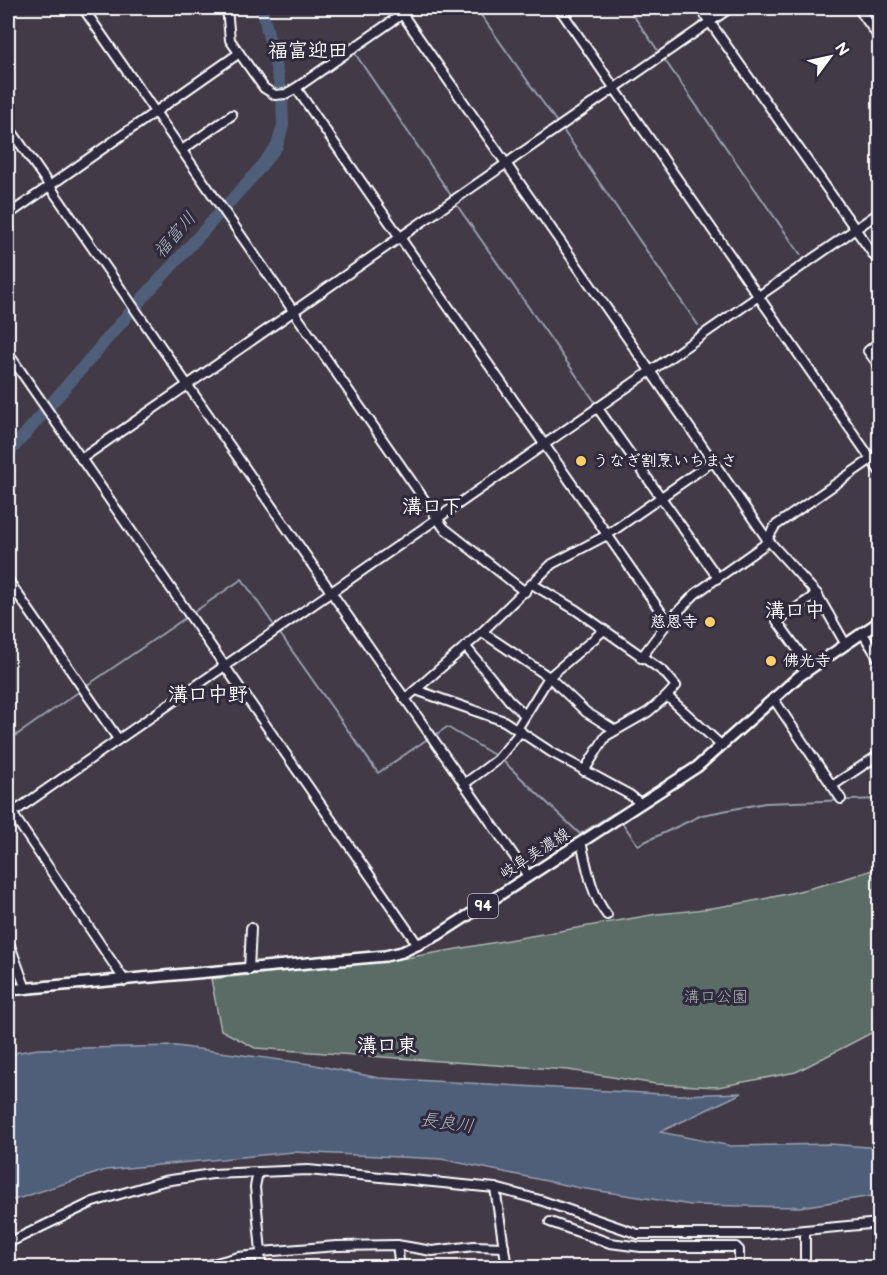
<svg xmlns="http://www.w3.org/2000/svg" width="887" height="1275" font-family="'Balsamiq Sans','Klee One',sans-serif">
<rect width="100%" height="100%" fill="#433a47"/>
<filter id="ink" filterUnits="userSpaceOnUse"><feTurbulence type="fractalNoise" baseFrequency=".0167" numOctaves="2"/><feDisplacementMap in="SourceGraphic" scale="12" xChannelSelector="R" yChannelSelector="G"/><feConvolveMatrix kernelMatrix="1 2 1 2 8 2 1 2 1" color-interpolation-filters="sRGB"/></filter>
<g filter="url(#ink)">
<path fill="#5a6c65" stroke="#acb6b2" stroke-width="1.5" d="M 879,868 L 879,1029 L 796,1072 L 718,1087 L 656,1084 L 568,1070 L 255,1048 L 221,1030 L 211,979 L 400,959 L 657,914 C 733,908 807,892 879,868 Z"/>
<polygon fill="#505f7a" stroke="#969faf" stroke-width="1.5" points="176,1046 310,1064 379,1078 680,1095 742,1093 660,1132 731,1146 830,1144 879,1148 879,1195 800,1207 691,1205 580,1188 441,1159 293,1152 106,1170 8,1202 8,1054 38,1049"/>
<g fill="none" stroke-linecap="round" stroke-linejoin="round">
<g stroke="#969faf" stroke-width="2">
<polyline points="476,8 558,124"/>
<polyline points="628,8 659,52"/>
<polyline points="413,11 418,8"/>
<polyline points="351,54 354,52 452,197"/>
<polyline points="664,59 801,255"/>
<polyline points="282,100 285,100"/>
<polyline points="563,130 698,325"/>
<polyline points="456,204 595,402"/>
<polyline points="281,635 378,773 429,738"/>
<polyline points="85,687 242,579 273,624"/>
<polyline points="434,736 447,727 496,756"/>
<polyline points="8,741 80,691"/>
<polyline points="501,759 580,834 614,813"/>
<polyline points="621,821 638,845 702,815 765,803 880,799"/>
</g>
<polyline stroke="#505f7a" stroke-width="12" points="8,454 132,310 254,175 277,146 283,126 282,94 262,8"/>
<g stroke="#fff" stroke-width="12">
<g id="minor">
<polyline points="83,8 444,528 525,592"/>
<polyline points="227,8 230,40 264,88 275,95 286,94 296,88 411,8"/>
<polyline points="398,8 767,539 817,594 845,643"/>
<polyline points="559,8 880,472"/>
<polyline points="700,8 880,264"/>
<polyline points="858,8 880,39"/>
<polyline points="296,88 668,622"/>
<polyline points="8,126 528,876"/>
<polyline points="182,150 232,115"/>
<polyline points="8,215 238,54"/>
<polyline points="880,341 868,351 880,367"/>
<polyline points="8,353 418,945"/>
<polyline points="597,407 718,578"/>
<polyline points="81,459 730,8"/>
<polyline points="8,580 118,739"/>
<polyline points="532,584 576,610 664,672 676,686 667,696 722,746"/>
<polyline points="482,632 549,677 586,712 615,730"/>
<polyline points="862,632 880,661"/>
<polyline points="466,647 509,700 525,715"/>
<polyline points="641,658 668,622 695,594 764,545 775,526 880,453"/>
<polyline points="810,667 777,621 817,594"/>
<polyline points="416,690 504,721 551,752 630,795 640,803"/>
<polyline points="773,698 841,799"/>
<polyline points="405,699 482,632 552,564 607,535 713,461"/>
<polyline points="517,729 549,677 603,631"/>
<polyline points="584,771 606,736 648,712 667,696"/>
<polyline points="464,784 497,760 521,731"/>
<polyline points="832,786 880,754"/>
<polyline points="12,813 125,981"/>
<polyline points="8,816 880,212"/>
<path d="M 581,842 C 587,866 591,895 607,915"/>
<polyline points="8,940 26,989"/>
<polyline points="249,970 251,928"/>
<polyline points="258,1172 255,1187 261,1252"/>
<polyline points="495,1188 507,1268"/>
<polyline points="550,1222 610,1243 641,1247 736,1247 739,1250 739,1268"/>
<polyline points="805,1230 805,1268"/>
<polyline points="8,1243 93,1202 164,1181 212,1174 308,1170 495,1188 540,1200 638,1234 762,1234 880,1223"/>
<polyline points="397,1245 400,1268"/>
<polyline points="260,1255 262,1268"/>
<polyline points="197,1268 238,1257 260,1255 261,1252 337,1246 397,1245 432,1251 474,1246 504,1247"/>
</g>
</g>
<g stroke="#fff" stroke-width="14">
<polyline id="major" points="8,990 385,956 402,952 438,935 697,767 798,677 880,621"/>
</g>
<use href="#minor" stroke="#2f2a3d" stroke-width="8"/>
<use href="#major" stroke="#2f2a3d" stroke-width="9"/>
</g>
</g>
<g fill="#ffd166" stroke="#2f2a3d" stroke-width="2">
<circle cx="581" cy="461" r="6"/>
<circle cx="710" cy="622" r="6"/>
<circle cx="771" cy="661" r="6"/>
</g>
<g text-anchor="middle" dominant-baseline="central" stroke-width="6" stroke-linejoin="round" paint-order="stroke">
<rect fill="#2f2a3d" stroke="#c1bfc5" stroke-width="1.5" x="468" y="894" width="30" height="24" rx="4.5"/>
<g font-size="15" font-weight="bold" fill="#fff">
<text x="483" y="906">94</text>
</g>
<g font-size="16" font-weight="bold" fill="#fff" stroke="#2f2a3d" text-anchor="start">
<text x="593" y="461">うなぎ割烹いちまさ</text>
<text x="698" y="622" text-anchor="end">慈恩寺</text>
<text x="783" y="661">佛光寺</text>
</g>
<g font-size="16" fill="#fff" stroke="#2f2a3d">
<text transform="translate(535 854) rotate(-33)">岐阜美濃線</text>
</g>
<g font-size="16" fill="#acb6b2" stroke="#2f2a3d">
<text x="716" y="997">溝口公園</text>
</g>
<g font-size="18" font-style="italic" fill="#b0b7c3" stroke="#2f2a3d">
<text transform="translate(175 235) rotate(-49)">福富川</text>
<text transform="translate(447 1123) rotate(8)">長良川</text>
</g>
<g font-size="20" font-weight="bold" fill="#fff" stroke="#2f2a3d">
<text x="308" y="51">福富迎田</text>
<text x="432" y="507">溝口下</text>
<text x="795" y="611">溝口中</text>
<text x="208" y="695">溝口中野</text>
<text x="387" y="1046">溝口東</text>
</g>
</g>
<rect width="887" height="1275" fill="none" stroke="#2f2a3d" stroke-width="30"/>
<rect x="15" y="15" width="857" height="1245" fill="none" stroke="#fff" stroke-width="2" filter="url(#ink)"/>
<g transform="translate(830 57) rotate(57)" stroke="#2f2a3d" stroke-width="4.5" paint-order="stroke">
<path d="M0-4.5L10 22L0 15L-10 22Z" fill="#ffffff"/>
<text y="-9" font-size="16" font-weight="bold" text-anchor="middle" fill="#ffffff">N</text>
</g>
</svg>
